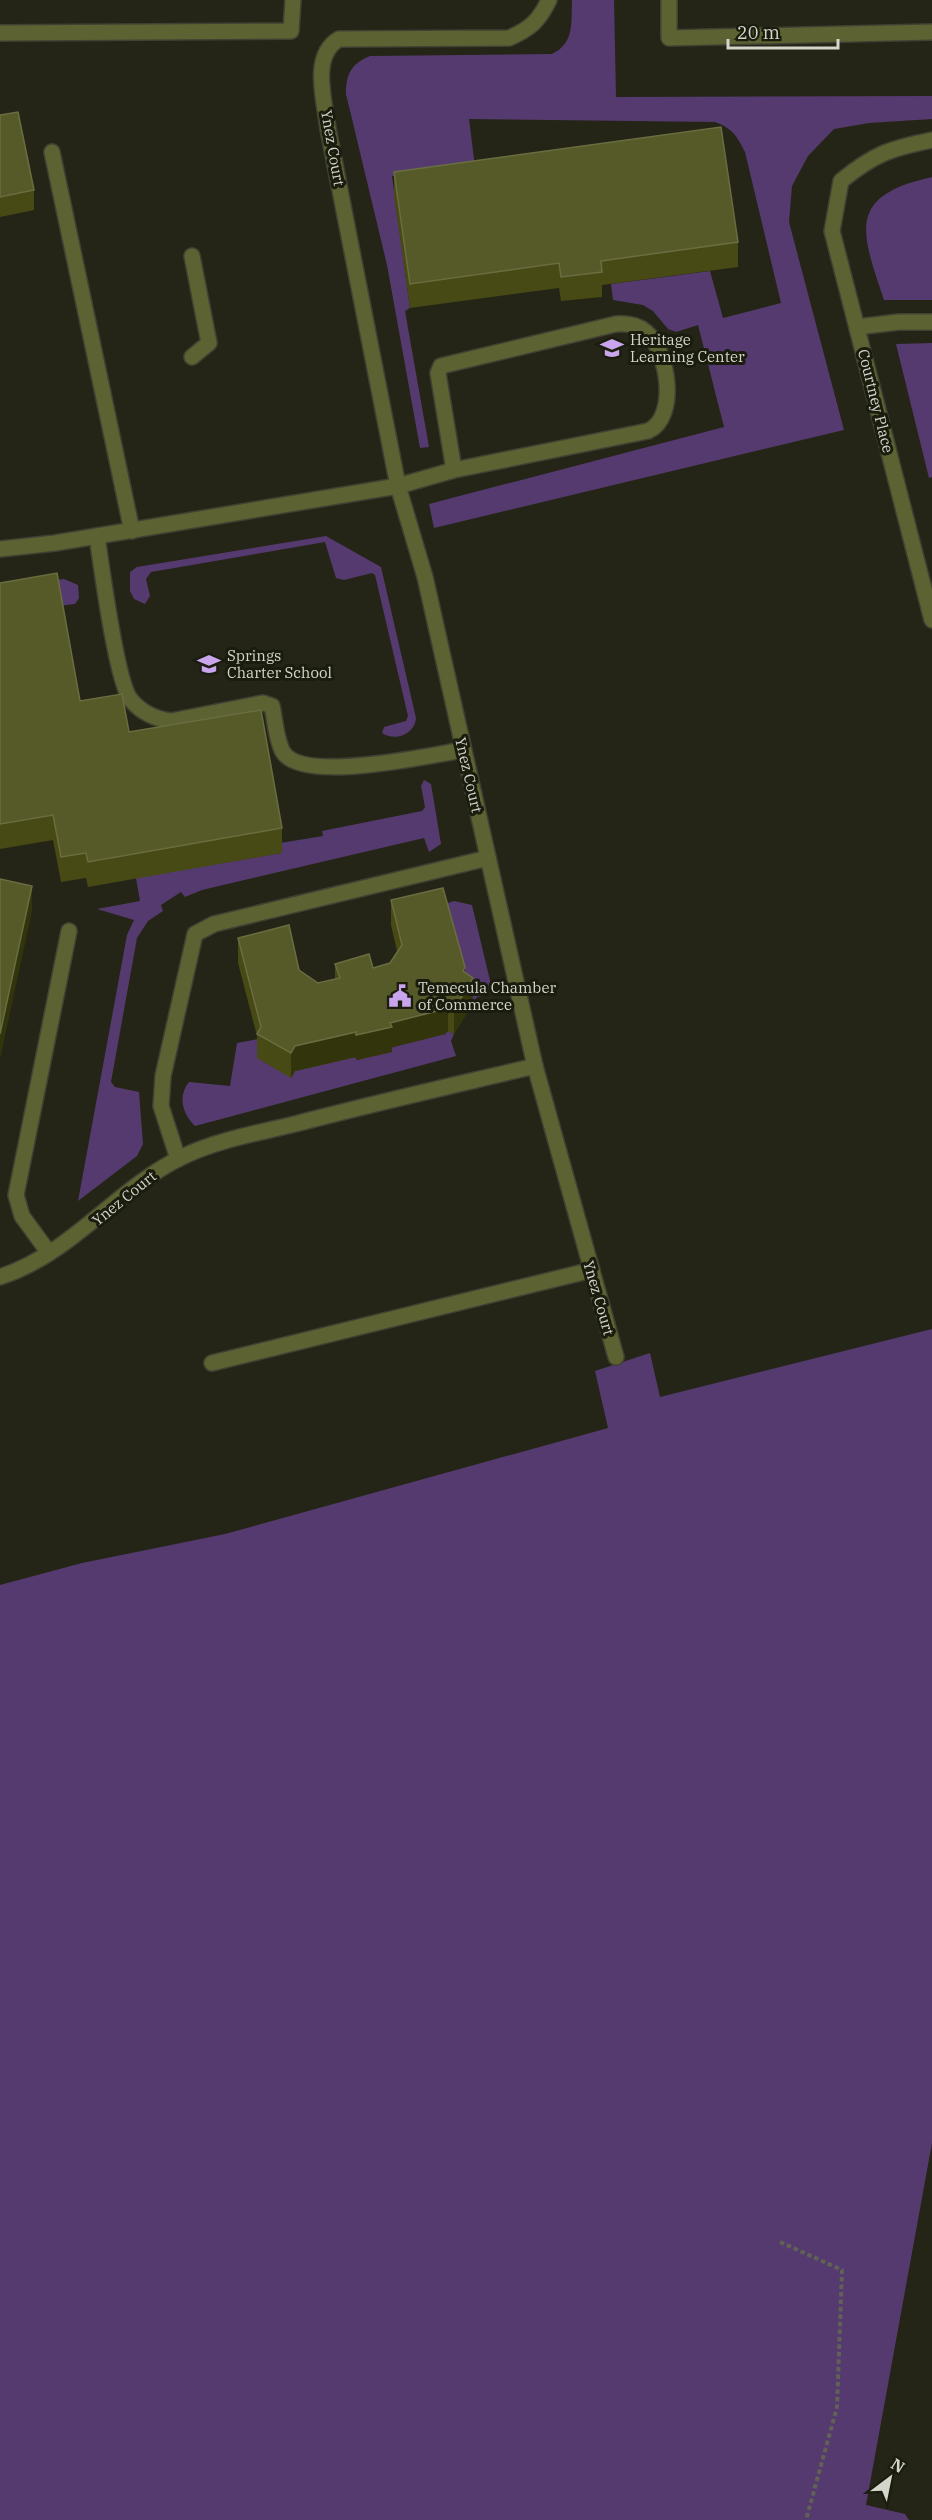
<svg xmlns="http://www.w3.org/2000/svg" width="932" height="2520" font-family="'IBM Plex Serif',serif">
<rect width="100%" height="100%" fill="#242516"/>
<g fill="#553a6f">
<path d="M 572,0 L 614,0 L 616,97 L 932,96 L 932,119 L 869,123 L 834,129 L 808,156 L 792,186 L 789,222 L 844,430 L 434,528 L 429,504 L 724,427 L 698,325 L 676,332 L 668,329 L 653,311 L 643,305 L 613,300 L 611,284 L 710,271 L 723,318 L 781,303 L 745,152 C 737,136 732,128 715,122 L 469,119 L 475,167 L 392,176 L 410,308 L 405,311 L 429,447 L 420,448 L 387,265 L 346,94 C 346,74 351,64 370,56 L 552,54 C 575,43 571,22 572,0 Z"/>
<path d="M 932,177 L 932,300 L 884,300 C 861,231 846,196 932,177 Z"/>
<polygon points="932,343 932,477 929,478 896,344"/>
<path d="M 326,536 L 381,567 L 416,718 C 415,734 395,742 382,733 L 384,727 L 406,721 L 408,716 L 375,575 L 372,573 L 344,580 L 336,578 L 325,542 L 151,572 L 146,579 L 150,596 L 145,604 L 134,599 L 130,591 L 130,572 L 137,567 Z"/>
<polygon points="64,579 78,585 79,598 75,604 58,606 0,587"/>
<polygon points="424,780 431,784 441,844 429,852 424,838 202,890 185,897 181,892 161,905 163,911 148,921 137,938 111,1082 115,1087 139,1092 143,1144 137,1156 78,1201 127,935 134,920 97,909 140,901 136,878 281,853 280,843 323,836 322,831 422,811 425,807 421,786"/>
<polygon points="454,901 472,905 493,993 477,997 473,1003 463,996 442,905"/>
<path d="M 448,1031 L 454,1034 L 451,1041 L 456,1056 L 195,1126 C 183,1114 177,1097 189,1082 L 230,1086 L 237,1043 L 258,1039 L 291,1078 L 295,1071 L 355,1057 L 357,1060 L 391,1052 L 390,1048 L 445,1034 Z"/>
<polygon points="932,1329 932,2143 866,2505 905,2514 909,2520 0,2520 0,1585 82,1563 225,1534 608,1428 595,1371 650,1353 660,1397"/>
</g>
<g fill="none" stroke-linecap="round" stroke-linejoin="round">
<g stroke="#404133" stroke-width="18">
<g id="service">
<polyline points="669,0 669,38 932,32"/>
<polyline points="0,33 291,31 293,0"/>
<path d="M 932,140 C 891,148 874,154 841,181 L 832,231 L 932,620"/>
<polyline points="52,152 132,531"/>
<polyline points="192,256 209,343 192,357"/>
<polyline points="857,327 899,322 932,322"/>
<path d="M 398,486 L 454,470 L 648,431 C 679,417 668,350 646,332 C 637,324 627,323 616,324 L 441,366 L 438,373 L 454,470"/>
<path d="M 97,536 C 101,564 117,684 131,700 C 141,712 156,719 171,721 L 263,703 L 272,706 C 275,719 276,740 283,752 C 302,784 431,755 463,750"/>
<polyline points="178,1159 161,1106 163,1076 195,934 214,924 488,858"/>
<polyline points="49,1253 22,1216 16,1195 69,931"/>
<polyline points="212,1363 592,1270"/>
</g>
</g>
<g stroke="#404133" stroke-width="18">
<g id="minor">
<path d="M 549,0 C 539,21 530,29 509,38 L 339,39 C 310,56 325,102 328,129 L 398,486 L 425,577 L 535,1066 L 616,1357"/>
<polyline points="0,549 55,543 398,486"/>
<path d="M 0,1277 C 73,1253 116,1189 182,1157 C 217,1140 258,1133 295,1124 C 375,1103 455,1085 535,1066"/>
</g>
</g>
<polyline stroke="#616255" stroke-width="4" stroke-dasharray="4.5 3" stroke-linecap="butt" points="780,2242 842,2270 837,2407 806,2520"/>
<use href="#service" stroke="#5d6232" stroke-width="15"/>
<use href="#minor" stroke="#5d6232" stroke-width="15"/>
</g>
<g fill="#474a14">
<polygon points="0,115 34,190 34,210 0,217"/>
<polygon points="394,172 738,242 738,267 602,285 602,297 561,301 559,288 410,308 394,196"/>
<polygon points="0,583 80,701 282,828 282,853 88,887 86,878 61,882 53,840 0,849"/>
<polygon points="391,900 465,973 473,1003 454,1034 448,1031 445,1034 392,1047 392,1052 356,1060 356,1057 295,1071 291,1078 257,1058 257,1036 238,963 238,938 299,970 318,983 335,979 335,964 373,968 390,963 397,951 391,925"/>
</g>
<g fill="#32350c">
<polygon points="32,886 32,911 0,1059 0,1034"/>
<polygon points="465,967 465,991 473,978 473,1003 454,1034 454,1010 463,971"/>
<polygon points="448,1006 448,1031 445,1034 392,1047 392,1052 356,1060 356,1035 390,1023"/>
<polygon points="356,1032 356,1057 295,1071 291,1078 291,1053 295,1046"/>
</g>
<g fill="#565a28" stroke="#6a6d41" stroke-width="1.5">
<polygon points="18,112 34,190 0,197 0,115"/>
<polygon points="721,127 738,242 601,261 602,272 561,277 559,263 410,284 394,172"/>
<polygon points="57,573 80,701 122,694 129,732 261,710 282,828 88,862 86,853 61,857 53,815 0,824 0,583"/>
<polygon points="0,879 32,886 0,1034"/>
<polygon points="443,888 465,967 463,971 473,978 454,1010 448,1006 445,1009 390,1023 392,1027 356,1035 356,1032 295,1046 291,1053 257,1034 261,1027 238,938 289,925 299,970 318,983 340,978 335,964 369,954 373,968 390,963 402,945 391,900"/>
</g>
<defs>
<g id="school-bare" transform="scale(1.8)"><path d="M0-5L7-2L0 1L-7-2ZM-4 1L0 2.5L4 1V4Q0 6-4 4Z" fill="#c9a5ee" stroke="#1a1c0d" stroke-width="2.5" paint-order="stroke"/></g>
<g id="civic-bare" transform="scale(1.8)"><path d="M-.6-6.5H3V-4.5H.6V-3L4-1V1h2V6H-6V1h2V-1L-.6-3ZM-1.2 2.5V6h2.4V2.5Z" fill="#c9a5ee" stroke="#1a1c0d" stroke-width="2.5" paint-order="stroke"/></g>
</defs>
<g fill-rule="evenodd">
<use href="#school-bare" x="612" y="348"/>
<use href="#school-bare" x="209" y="664"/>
<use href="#civic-bare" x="400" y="996"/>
</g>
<g text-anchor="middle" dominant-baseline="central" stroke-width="6" stroke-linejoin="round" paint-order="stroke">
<g font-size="15" fill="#d4d6cc" stroke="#1a1c0d">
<text transform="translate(333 148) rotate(80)">Ynez Court</text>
<text transform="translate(876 401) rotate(76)">Courtney Place</text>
<text transform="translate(469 775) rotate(77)">Ynez Court</text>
<text transform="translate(124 1198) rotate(-39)">Ynez Court</text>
<text transform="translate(599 1298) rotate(74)">Ynez Court</text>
</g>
<g font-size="15" fill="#d4d6cc" stroke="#1a1c0d" text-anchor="start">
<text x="630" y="339">Heritage<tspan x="630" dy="17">Learning Center</tspan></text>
<text x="227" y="655">Springs<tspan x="227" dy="17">Charter School</tspan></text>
<text x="418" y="987">Temecula Chamber<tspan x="418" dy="17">of Commerce</tspan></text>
</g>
</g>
<g transform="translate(890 2478) rotate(32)" stroke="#1a1c0d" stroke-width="4.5" paint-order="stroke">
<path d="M0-4.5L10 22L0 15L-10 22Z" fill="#d4d6cc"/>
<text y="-9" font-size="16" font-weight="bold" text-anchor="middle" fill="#d4d6cc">N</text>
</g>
<path d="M728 39v9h110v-9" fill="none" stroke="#d4d6cc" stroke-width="3"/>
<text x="737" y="39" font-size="18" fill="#d4d6cc" stroke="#1a1c0d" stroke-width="4.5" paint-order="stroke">20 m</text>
</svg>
